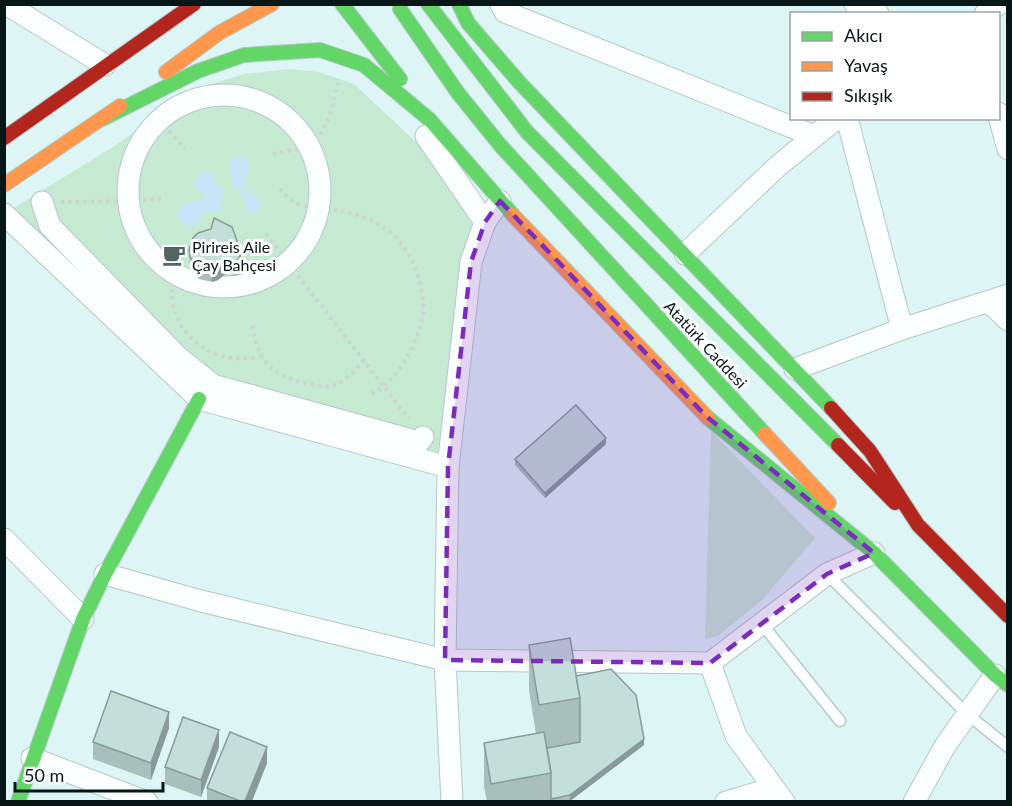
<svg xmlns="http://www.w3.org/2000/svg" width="1012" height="806" font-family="Lato,sans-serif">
<rect width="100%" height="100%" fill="#ddf5f5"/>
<g fill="#c6e9d2">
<polygon points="290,69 319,72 354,84 477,199 448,467 234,407 9,211 113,147 194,89 245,74"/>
<polygon points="711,431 815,538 762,600 718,636 705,639"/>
</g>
<g fill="#c6e3f7">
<polygon points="239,157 245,159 250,166 244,184 248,194 258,198 261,205 255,214 245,211 246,199 240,195 242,189 231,186 231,171 229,165 232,159"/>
<path d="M 204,170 L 215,176 L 214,182 L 225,192 L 220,201 L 221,213 C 202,207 204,215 194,227 L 184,223 L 178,218 L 181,205 L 204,199 L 205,195 L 194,186 L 197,177 Z"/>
</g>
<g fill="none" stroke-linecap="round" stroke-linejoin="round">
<g stroke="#b5c8c8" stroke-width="13">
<g id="lane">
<polyline points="827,574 967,714 1008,747"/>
<polyline points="762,624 840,721"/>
</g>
</g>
<g stroke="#b5c8c8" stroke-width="23">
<g id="street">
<polyline points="6,4 105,65"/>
<polyline points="501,4 505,12 814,136"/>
<polyline points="855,4 878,14"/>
<polyline points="985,14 999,4"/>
<circle cx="224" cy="191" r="96"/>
<polyline points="998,113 1008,149"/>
<polyline points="847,118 902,329"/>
<polyline points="426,136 485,222"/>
<polyline points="42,202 50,226 179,358 213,385 419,442 423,437"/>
<polyline points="4,214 199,399 448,467"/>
<polyline points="685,254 778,166 837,118"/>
<polyline points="989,302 1008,320"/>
<polyline points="795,369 902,329 1008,295"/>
<polyline points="4,539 83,619"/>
<polyline points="105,574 201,601 445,660 710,663 827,574 874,553"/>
<polyline points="710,663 736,736 784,802"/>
<polyline points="32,758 147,802"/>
<polyline points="452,802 445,660 448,467 471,262 485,222 500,201"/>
<polyline points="726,802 773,788"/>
<polyline points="914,802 945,746 995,675"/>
</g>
</g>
<g stroke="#b5c8c8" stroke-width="16">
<g id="fast">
<polyline points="342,4 400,79"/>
<polyline points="428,4 527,132 838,445"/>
<polyline points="459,4 468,23 519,82 831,408"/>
<polyline points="400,9 458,93 500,145 765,434"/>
<polyline points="102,119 198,71 244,55 320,50 364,65 430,120 513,215"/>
<polyline points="708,418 874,553 995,675 1008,685"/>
<polyline points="18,802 83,619 105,574 199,399"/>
</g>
</g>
<g stroke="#b5c8c8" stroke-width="16">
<g id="slow">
<polyline points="166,72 219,33 272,4"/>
<polyline points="4,185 120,106"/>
<polyline points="513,215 708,418"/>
<polyline points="765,434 829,503"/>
</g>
</g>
<g stroke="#b5c8c8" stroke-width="16">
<g id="jam">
<polyline points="4,138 194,4"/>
<polyline points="831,408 870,451 918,525 1008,616"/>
<polyline points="838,445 895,503"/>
</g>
</g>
<g stroke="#ccd4d4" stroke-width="4" stroke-dasharray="3 4.5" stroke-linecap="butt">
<polyline points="159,120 185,149"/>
<path d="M 273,154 C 284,151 301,150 310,144 C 329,132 333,102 338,83"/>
<path d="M 280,189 C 284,193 289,199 293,202 C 302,207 319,207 329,209 C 373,215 404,232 418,276 C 423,293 426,308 421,325 C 412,352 397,381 371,394"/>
<polyline points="61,202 128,201 165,198"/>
<polyline points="266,234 409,419"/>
<path d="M 175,274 C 174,281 172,290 172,297 C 177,342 219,367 261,356"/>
<path d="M 253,326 C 257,362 274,377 309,384 C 315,385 325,388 332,386 C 345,382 355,370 364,361"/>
</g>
<use href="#lane" stroke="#fafefe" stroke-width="10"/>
<use href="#street" stroke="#fafefe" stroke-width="21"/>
<use href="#fast" stroke="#63d668" stroke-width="14"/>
<use href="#slow" stroke="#ff974d" stroke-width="14"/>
<use href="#jam" stroke="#b3261e" stroke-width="14"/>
</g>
<g fill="#a9bfbb">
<polygon points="189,250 241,264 236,276 228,272 218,280 212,282 199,279 190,268"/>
<polygon points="606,444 545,498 515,465 515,459"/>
<polygon points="529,645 576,676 644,745 570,801 487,801 484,787 484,743 536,734 529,690"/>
<polygon points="169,728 151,780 93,759 93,742"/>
<polygon points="219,747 201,797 165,784 165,767"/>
<polygon points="267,763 252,801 207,801 207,788"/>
</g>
<g fill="#899b98">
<polygon points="241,252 241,264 236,276 236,265"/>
<polygon points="228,260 228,272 218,280 212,282 212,271"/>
<polygon points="606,438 606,444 545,498 545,493"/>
<polygon points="169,712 169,728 151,780 151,763"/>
<polygon points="219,730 219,747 201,797 201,780"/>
<polygon points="644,739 644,745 570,801 570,795"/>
<polygon points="267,747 267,763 252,801 245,801"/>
</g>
<g fill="#c4ded9" stroke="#899b98" stroke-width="1.5">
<polygon points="214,218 232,227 241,252 236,265 228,260 218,269 212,271 199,267 190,257 189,250 193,238 198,233 211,229"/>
<polygon points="576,405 606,438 545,493 515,459"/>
<polygon points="570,638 580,698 539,705 529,645"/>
<polygon points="611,669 636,695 644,739 570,795 551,799 551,773 547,748 580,742 580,698 576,676"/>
<polygon points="111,691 169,712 151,763 93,742"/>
<polygon points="183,717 219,730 201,780 165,767"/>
<polygon points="230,732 267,747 245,801 240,801 207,788"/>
<polygon points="544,732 551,773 491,784 484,743"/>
</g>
<path fill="#7b2cbf" fill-opacity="0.2" stroke="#7b2cbf" stroke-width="4.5" stroke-dasharray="12 8" stroke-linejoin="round" d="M 500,201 L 706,416 L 874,553 L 827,574 L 710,663 L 445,660 L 448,467 L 471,262 L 485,222 Z"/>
<defs>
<g id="cafe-bare" transform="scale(1.8)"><path d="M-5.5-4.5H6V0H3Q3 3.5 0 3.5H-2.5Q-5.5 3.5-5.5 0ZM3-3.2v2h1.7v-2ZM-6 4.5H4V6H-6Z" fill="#526565" stroke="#fff" stroke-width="2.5" paint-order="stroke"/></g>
</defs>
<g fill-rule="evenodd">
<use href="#cafe-bare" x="174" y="255"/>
</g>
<g text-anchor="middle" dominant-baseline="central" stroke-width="6" stroke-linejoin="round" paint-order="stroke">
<g font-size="16" fill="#071717" stroke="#fff" text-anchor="start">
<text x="192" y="246">Pirireis Aile<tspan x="192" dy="18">Çay Bahçesi</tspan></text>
</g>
<g font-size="16" fill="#071717" stroke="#fff">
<text transform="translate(706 344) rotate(47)">Atatürk Caddesi</text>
</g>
</g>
<rect width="1012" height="806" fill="none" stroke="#071717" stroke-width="12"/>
<rect x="790" y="12" width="210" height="108" fill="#ffffff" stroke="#9ca2a2" stroke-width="1.5"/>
<rect x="802" y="32" width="30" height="9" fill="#63d668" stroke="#9ca2a2" stroke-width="1.5"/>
<text x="844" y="42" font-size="18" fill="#071717">Akıcı</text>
<rect x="802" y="62" width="30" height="9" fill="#ff974d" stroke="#9ca2a2" stroke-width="1.5"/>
<text x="844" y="72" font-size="18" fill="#071717">Yavaş</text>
<rect x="802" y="92" width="30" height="9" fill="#b3261e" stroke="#9ca2a2" stroke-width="1.5"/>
<text x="844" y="102" font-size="18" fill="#071717">Sıkışık</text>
<path d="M15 782v9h148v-9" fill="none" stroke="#071717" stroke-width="3"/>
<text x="24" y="782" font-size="18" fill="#071717" stroke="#ffffff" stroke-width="4.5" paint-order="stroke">50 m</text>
</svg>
